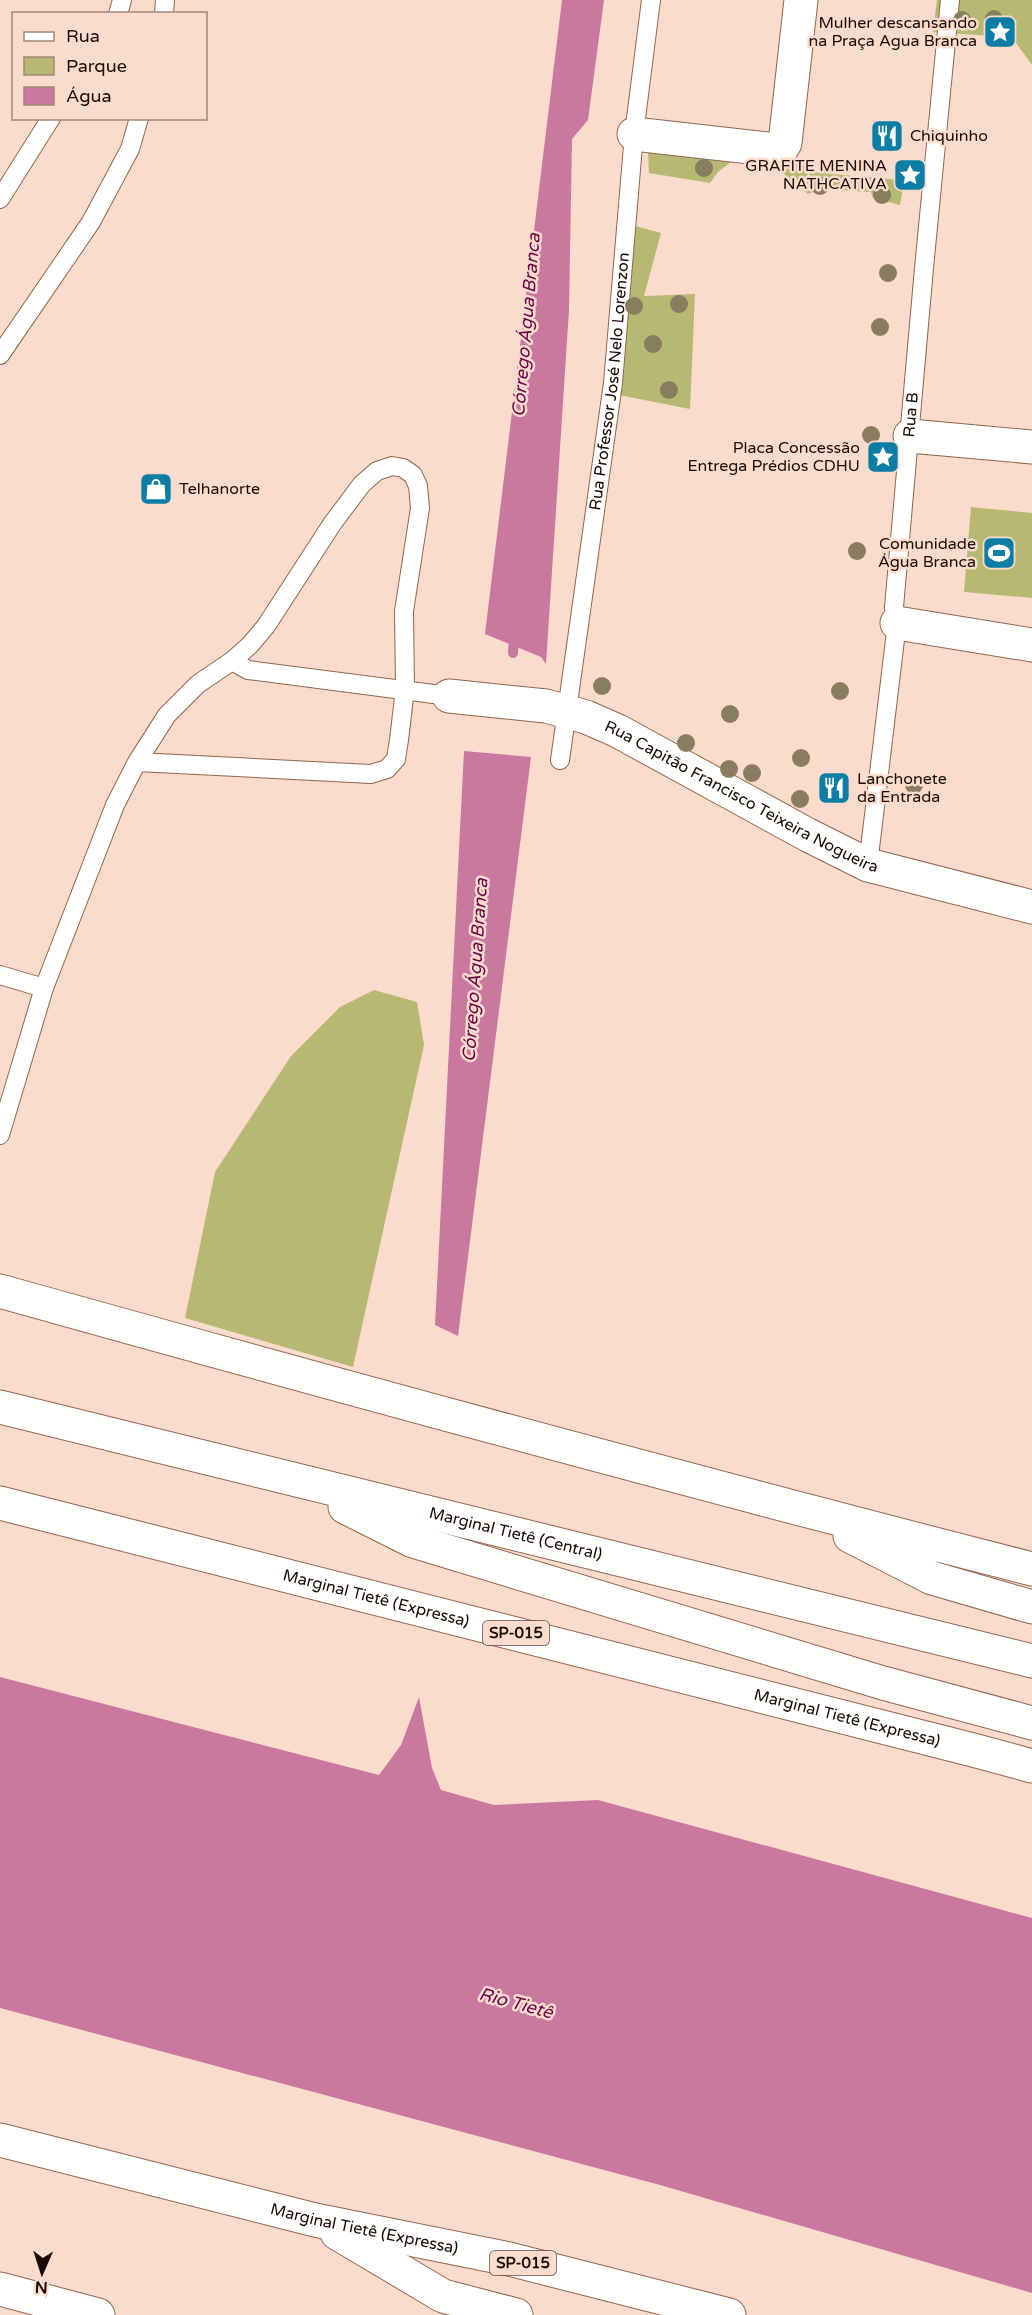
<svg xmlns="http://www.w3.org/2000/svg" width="1032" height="2315" font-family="'Varela Round',sans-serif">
<rect width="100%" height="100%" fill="#fbdccc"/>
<g fill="#b7b973">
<polygon points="937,0 1032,0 1032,65 1016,43 1006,37 933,32"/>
<path d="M 684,123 C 717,126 778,138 802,163 C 806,167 807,174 809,179 L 810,172 L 933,183 L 931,191 L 903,188 L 900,205 L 873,198 L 871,192 L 819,189 L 808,194 L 773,165 L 732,161 L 718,172 L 710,183 L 649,173 L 648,151 Z"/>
<polygon points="632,225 661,233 644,296 695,294 690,409 614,394"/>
<polygon points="971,507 1032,513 1032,598 964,592"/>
<polygon points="374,990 417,1002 424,1045 353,1367 185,1318 215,1172 291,1056 340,1007"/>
</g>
<g fill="#ca78a0">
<polygon points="562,0 604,0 588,120 572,139 569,310 546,664 541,657 485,634"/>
<polygon points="464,751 531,757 458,1336 435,1325"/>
<polygon points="0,1677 379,1775 401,1745 419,1697 432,1768 441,1790 494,1805 598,1800 1032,1918 1032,2293 660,2185 0,2008"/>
</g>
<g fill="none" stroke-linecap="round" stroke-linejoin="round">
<polyline stroke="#ca78a0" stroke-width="10" points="513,653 514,634"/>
<g stroke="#91654c" stroke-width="20">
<g id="lane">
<polyline points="118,14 122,0"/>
<polyline points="164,14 165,0"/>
<polyline points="0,199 51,118"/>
<polyline points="0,355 91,222 130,149 139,118"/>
<polyline points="232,661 248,670 449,696"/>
<path id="s1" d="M 560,760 L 613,383 L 634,134 L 651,0"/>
<path id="s2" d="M 868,865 L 897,623 L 894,607 L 924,268 L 950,0"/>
<polyline points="0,975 44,988"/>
<polyline points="0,1135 44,988 115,805 137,762 167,715 198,684 232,661 250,645 266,626 332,524 362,484 377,471 392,466 403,468 413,475 418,486 420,508 404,611 405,689 399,740 396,759 387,769 371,774 137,762"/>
</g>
</g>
<g stroke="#91654c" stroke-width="35">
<g id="street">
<polyline points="634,134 776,150 782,148 785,143 801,0"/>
<polyline points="910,436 1032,447"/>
<polyline points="897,623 1032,645"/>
<path id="s3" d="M 449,696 L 546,706 L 586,717 L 618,731 L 808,835 L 868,865 L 1032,907"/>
</g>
</g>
<g stroke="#91654c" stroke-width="35">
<g id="highway">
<path d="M 0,1291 C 343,1387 687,1481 1032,1569"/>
<path id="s4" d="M 0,1407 L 1032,1661"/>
<path id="s5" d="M 0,1503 L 973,1750 L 1032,1766"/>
<polyline points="345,1507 413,1541 883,1683 1032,1723"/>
<polyline points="850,1536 932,1578 1032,1607"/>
<path id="s6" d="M 0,2140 L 315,2220 L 509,2259 L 729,2315"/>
<polyline points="337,2233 443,2296 516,2315"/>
<polyline points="0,2289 98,2315"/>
</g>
</g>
<use href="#lane" stroke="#fff" stroke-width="18"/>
<use href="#street" stroke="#fff" stroke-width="33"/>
<use href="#highway" stroke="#fff" stroke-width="33"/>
</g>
<g fill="#8a7c5f">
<circle cx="994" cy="19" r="9"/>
<circle cx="962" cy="20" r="9"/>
<circle cx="704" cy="168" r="9"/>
<circle cx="820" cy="186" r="9"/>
<circle cx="882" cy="195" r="9"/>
<circle cx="888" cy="273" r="9"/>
<circle cx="679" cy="304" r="9"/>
<circle cx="634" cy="306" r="9"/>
<circle cx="880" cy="327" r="9"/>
<circle cx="653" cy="344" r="9"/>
<circle cx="669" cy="390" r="9"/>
<circle cx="871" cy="435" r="9"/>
<circle cx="857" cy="551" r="9"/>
<circle cx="602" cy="686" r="9"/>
<circle cx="840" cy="691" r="9"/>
<circle cx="730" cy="714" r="9"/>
<circle cx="686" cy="743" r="9"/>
<circle cx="801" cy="758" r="9"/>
<circle cx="729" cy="769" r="9"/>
<circle cx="752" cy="773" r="9"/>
<circle cx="914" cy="785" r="9"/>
<circle cx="800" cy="799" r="9"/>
</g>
<defs>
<g id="sight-square" transform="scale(1.725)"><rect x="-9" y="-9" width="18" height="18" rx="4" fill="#0c7ea6" stroke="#fbdccc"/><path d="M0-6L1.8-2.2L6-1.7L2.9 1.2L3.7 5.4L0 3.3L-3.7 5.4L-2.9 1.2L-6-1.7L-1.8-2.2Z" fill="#fff"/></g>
<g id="restaurant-square" transform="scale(1.725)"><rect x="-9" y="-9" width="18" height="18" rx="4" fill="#0c7ea6" stroke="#fbdccc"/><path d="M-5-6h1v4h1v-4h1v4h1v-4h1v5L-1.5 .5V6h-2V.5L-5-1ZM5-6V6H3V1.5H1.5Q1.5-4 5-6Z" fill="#fff"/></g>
<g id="shop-square" transform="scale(1.725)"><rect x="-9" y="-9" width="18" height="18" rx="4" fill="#0c7ea6" stroke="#fbdccc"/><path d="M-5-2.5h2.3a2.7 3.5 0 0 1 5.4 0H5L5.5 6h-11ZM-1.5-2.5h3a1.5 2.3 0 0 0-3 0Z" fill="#fff"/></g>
<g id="stadium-square" transform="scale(1.725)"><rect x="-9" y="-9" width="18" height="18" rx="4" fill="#0c7ea6" stroke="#fbdccc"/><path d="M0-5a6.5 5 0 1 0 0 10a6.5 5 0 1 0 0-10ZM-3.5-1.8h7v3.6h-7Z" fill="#fff"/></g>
</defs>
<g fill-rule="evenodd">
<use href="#sight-square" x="1000" y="32"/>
<use href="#restaurant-square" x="887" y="136"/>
<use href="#sight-square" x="910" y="175"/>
<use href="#sight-square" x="883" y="457"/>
<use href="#shop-square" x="156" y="489"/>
<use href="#stadium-square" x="999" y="553"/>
<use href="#restaurant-square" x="834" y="788"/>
</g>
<g text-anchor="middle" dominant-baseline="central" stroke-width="5" stroke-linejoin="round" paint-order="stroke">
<g fill="#fbdccc" stroke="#5e483f" stroke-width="1.5">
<rect x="483" y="1621" width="66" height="24" rx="4.5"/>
<rect x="490" y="2251" width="66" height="24" rx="4.5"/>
</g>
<g font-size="15" font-weight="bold" fill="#1a0902">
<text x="516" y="1633">SP-015</text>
<text x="523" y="2263">SP-015</text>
</g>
<g font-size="16" fill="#1a0902" stroke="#fbdccc" text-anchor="end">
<text x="977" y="23">Mulher descansando<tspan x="977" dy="18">na Praça Agua Branca</tspan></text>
<text x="910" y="136" text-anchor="start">Chiquinho</text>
<text x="887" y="166">GRAFITE MENINA<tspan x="887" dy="18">NATHCATIVA</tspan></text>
<text x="860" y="448">Placa Concessão<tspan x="860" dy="18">Entrega Prédios CDHU</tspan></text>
<text x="179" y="489" text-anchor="start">Telhanorte</text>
<text x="976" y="544">Comunidade<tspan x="976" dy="18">Água Branca</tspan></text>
<text x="857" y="779" text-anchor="start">Lanchonete<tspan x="857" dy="18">da Entrada</tspan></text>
</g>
<g font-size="16" fill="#1a0902" stroke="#fbdccc">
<text stroke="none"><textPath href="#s1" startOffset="382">Rua Professor José Nelo Lorenzon</textPath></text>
<text stroke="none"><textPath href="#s2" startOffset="453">Rua B</textPath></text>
<text stroke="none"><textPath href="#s3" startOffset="314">Rua Capitão Francisco Teixeira Nogueira</textPath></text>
<text stroke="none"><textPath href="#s4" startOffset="531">Marginal Tietê (Central)</textPath></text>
<text stroke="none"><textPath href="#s5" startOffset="388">Marginal Tietê (Expressa)</textPath></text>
<text stroke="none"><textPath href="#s5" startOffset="874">Marginal Tietê (Expressa)</textPath></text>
<text stroke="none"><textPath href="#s6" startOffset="375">Marginal Tietê (Expressa)</textPath></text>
</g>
<g font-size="18" font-style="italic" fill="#6c0446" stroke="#fbdccc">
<text transform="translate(526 325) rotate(-85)">Córrego Água Branca</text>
<text transform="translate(475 970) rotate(-86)">Córrego Água Branca</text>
<text transform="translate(516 2003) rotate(15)">Rio Tietê</text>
</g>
</g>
<rect x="12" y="12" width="195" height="108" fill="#fbdccc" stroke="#a1887b" stroke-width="1.5"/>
<rect x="24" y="32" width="30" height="9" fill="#ffffff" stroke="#a1887b" stroke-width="1.5"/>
<text x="66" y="42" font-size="18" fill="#1a0902">Rua</text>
<rect x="24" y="57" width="30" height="18" fill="#b7b973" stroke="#a1887b" stroke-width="1.5"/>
<text x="66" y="72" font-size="18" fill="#1a0902">Parque</text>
<rect x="24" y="87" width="30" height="18" fill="#ca78a0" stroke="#a1887b" stroke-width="1.5"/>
<text x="66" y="102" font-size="18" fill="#1a0902">Água</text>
<g transform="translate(42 2273) rotate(183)" stroke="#fbdccc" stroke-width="4.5" paint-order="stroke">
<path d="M0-4.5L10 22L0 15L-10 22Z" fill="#1a0902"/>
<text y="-9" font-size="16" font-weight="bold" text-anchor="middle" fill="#1a0902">N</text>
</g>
</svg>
